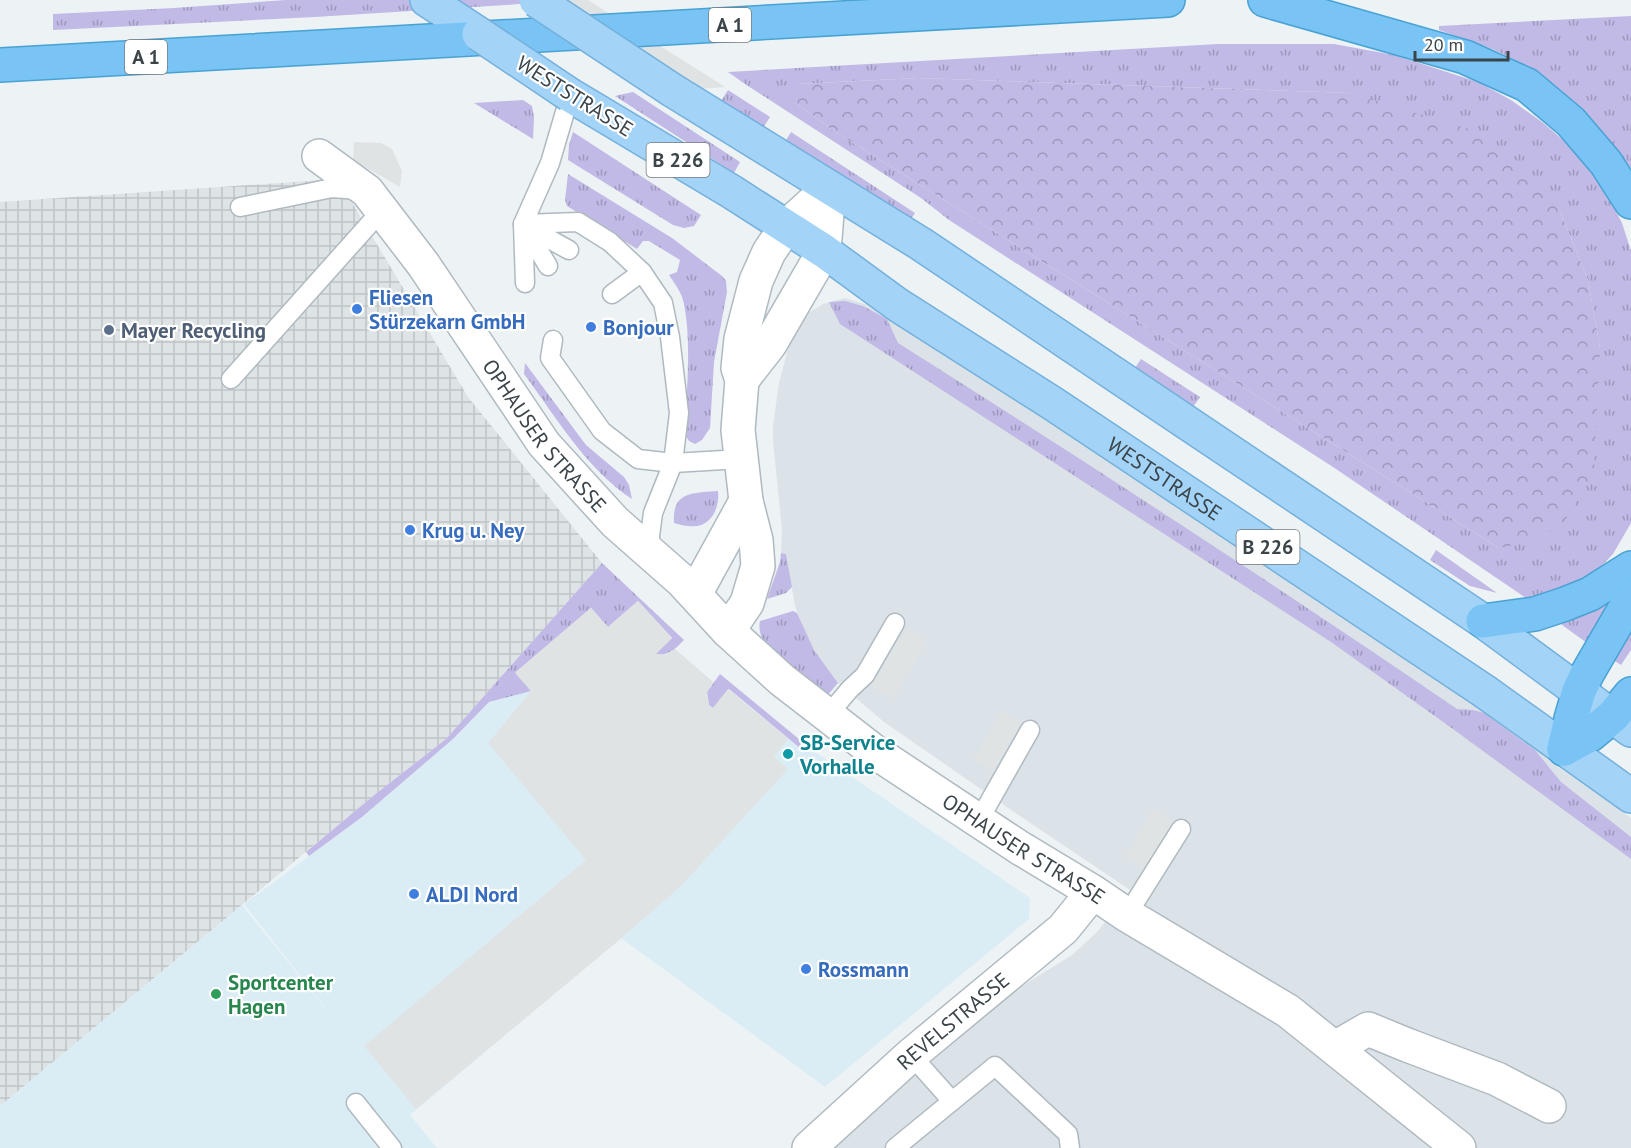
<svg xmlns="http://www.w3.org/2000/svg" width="1631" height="1148" font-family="'PT Sans',sans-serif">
<defs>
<pattern id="industrial-grid" width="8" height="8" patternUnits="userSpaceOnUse" patternTransform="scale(1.5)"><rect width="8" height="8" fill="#dee3e5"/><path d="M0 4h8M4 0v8" fill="none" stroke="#bfc4c6"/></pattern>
<pattern id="grass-tufts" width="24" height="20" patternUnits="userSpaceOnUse" patternTransform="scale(1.5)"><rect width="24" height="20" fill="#c1b9e6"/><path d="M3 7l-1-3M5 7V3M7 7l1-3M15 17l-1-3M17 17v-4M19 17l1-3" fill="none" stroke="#9e98bc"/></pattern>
<pattern id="forest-crowns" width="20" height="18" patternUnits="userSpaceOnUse" patternTransform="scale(1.5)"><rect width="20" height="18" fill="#c1b9e6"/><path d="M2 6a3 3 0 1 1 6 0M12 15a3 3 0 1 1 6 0" fill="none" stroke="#9e98bc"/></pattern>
</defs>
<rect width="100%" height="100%" fill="#edf2f5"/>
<polygon fill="#dbe3e9" points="845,298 865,304 887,317 1043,415 1473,701 1631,818 1631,1148 809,1148 911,1055 1072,955 1098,931 1130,890 1014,812 884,722 838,683 814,650 805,633 795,606 786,554 781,553 782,530 773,442 773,426 779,383 789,345 803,316 823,304"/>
<polygon fill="#daedf5" points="675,649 713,682 709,688 728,689 806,753 811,749 1030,898 1029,919 825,1087 621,938 410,1115 437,1148 0,1148 0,1106 242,905 341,1028 244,904 362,817 453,739 489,702 669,653"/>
<polygon fill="url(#industrial-grid)" points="338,179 468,397 602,563 446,739 373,796 0,1106 0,202"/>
<g fill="url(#grass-tufts)" fill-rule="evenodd">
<polygon points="286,0 583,0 315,17 53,30 53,14 174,8"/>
<path d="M 1631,16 L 1631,169 C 1600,124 1560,85 1513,59 C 1490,46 1463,39 1439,30 L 1439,26 Z"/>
<path d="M 1218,44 L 1334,44 L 1394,55 L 1478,82 L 1511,100 L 1542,122 L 1569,145 L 1603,186 L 1622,223 L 1631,251 L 1631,523 L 1613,554 L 1592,576 L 1542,597 L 1526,598 L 1333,467 L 949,220 L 921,198 L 748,86 L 728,72 ZM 918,78 L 1350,93 L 1560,211 L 1588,280 L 1600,348 L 1499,548 L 831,129 L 795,102 L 798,84 Z"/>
<polygon points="728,90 770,117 763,128 721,101"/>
<polygon points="633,92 740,162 734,173 615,96"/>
<polygon points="523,100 532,106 534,117 533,139 474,103"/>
<polygon points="573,132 701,215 694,226 684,228 673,225 568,160 569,145"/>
<polygon points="791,132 915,213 908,223 785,142"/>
<path d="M 568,174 L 672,238 L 722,276 L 726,281 L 727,292 L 714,362 L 710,428 L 702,440 L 695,444 L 689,441 L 685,435 C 686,395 692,344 684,304 C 682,293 675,284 669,275 L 677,272 L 680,260 L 649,241 L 643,241 L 637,249 L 567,206 L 565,200 Z"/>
<path d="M 845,301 L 863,306 L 887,319 L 898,343 C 1086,462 1273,583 1457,709 L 1473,710 L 1484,713 L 1535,750 L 1561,782 L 1631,837 L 1631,859 L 1446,724 L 1331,642 L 840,324 L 829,302 Z"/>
<polygon points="1141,359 1200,397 1193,407 1135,368"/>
<path d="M 525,363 L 586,445 L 624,477 L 629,485 L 632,499 C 586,469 557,418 524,374 Z"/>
<path d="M 718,491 C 720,509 710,529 689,526 C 684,526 679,524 674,523 C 672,491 693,493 718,491 Z"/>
<polygon points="1436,550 1497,593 1470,586 1430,560"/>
<polygon points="781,553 786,554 792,587 786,593 767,599 780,562"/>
<path d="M 602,563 L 684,640 C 676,648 668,657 655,654 L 672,638 L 638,601 L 608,627 L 591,608 L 516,672 L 531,691 L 489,702 L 453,739 L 362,817 L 309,856 L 306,852 L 373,796 L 446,739 Z"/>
<polygon points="1606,603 1610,604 1587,643 1558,622 1571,620"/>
<path d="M 793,611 L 797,613 L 814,650 L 838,683 L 826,697 L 765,644 C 761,636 758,630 760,621 Z"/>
<polygon points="1631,621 1631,650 1621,665 1610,658"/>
<polygon points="720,674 811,749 806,753 729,689 713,708 709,705 707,692"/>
</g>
<polygon fill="url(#forest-crowns)" points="918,78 1350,93 1485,134 1560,211 1588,280 1600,348 1594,471 1563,524 1532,541 1499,548 831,129 795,102 792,90 798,84"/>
<g fill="#e0e3e4">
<polygon points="561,0 588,0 725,87 699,89"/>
<polygon points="354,142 381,143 392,149 402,171 400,187 353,160"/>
<polygon points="638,601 672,638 656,654 665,655 675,649 713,682 707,692 709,705 713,708 728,689 788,739 774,757 788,769 681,886 624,936 416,1109 364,1046 586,860 488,743 531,691 515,673 591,608 608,627"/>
<polygon points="907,628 928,641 892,698 871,686"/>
<polygon points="1001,711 1021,722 994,771 974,760"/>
<polygon points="1153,809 1173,821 1146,870 1125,858"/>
</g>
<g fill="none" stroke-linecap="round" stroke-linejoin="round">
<g stroke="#afbac0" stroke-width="21">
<g id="lane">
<polyline points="570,95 550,163 523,224 578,222 610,242 642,272 663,303 670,337 679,413 673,463 653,513 648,551"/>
<polyline points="240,207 332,188 359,190"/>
<polyline points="523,224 525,283"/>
<polyline points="524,225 569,250"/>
<polyline points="524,226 548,266"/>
<polyline points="612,294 642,272"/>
<polyline points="553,340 550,358 602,431 638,459 673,463 741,459"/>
<polyline points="231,379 382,210"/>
<polyline points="827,716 850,689 865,675 895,623"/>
<polyline points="979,820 1030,730"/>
<polyline points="1127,915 1181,829"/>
<polyline points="911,1055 952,1101"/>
<polyline points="356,1103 392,1148"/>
<polyline points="895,1148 995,1066 1068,1134 1070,1148"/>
</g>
</g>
<g stroke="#afbac0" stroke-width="36">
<g id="street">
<path id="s1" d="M 319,156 L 367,191 L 423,264 L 544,444 L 615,522 L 682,581 L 728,631 L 782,680 L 875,752 L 1020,848 L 1093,892 L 1127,915 L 1288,1011 L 1459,1148"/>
<polyline points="742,380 770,344 824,251 829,188"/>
<polyline points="695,594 746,501"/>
<polyline points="728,631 747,603 758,566 756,540 746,501 738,430 742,380 738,368 741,339 756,281 769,252 786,227 829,188"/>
<polyline points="1335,1048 1368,1029 1407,1045 1497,1079 1549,1106"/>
<path id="s2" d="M 809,1148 L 911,1055 L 1063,929 L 1093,892"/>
</g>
</g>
<g stroke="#73b0dc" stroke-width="36">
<g id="primary">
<polyline points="427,0 479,34"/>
<polyline points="672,90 921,244 1186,422 1483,621 1631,730"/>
<path id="s3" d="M 570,95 L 732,192 L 824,251 L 898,305 L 1052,403 L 1484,691 L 1631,796"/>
</g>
</g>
<g stroke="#48a2d3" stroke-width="36">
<g id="highway">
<polyline points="1265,0 1465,57 1527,85 1571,122 1606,163 1631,202"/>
<polyline points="0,65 1168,0"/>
<polyline points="1483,621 1535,614 1565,604 1590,594 1631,568"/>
<polyline points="1564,749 1571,719 1579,691 1587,674 1631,598"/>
<polyline points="1564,749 1590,735 1613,716 1631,694"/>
</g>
</g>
<use href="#lane" stroke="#fff" stroke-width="18"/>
<use href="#street" stroke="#fff" stroke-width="33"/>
<use href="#primary" stroke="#a3d3f7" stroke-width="33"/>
<use href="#highway" stroke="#79c4f4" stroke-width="33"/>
<g stroke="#73b0dc" stroke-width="36" stroke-linecap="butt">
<g id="primary-bridge">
<polyline points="536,0 672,90"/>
<polyline points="479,34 570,95"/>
</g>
</g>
<use href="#primary-bridge" stroke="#a3d3f7" stroke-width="33"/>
</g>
<g fill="#3f7fe0" stroke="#fff" stroke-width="2">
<circle cx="357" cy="309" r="6"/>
<circle cx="591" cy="327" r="6"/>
<circle cx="410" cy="530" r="6"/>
<circle cx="414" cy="894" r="6"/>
<circle cx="806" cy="969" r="6"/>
</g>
<circle fill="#5c6f8a" stroke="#fff" stroke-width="2" cx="109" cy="330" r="6"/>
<circle fill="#0f9aa8" stroke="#fff" stroke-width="2" cx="788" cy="754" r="6"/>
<circle fill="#2e9e5b" stroke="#fff" stroke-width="2" cx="216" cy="994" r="6"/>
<g text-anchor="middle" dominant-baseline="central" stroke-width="4.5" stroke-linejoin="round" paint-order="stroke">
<g fill="#fff" stroke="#757c80" stroke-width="1.5">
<rect x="709" y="8" width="42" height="34" rx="4.5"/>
<rect x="125" y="40" width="42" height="34" rx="4.5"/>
<rect x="646.5" y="143" width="63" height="34" rx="4.5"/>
<rect x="1236.5" y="530" width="63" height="34" rx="4.5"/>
</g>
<g font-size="20" font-weight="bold" fill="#3a4449">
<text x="730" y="25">A 1</text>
<text x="146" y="57">A 1</text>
<text x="678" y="160">B 226</text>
<text x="1268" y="547">B 226</text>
</g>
<g font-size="21" fill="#3a4449" stroke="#fff">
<text transform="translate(575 96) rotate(32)">WESTSTRASSE</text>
<text stroke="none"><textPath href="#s1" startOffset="362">OPHAUSER STRASSE</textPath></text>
<text stroke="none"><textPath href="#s3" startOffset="708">WESTSTRASSE</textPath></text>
<text stroke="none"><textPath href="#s1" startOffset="999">OPHAUSER STRASSE</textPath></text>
<text stroke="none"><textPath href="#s2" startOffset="192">REVELSTRASSE</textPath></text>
</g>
<g font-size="21" font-weight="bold" fill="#366cbe" stroke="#fff" text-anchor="start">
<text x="369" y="297">Fliesen<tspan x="369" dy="24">Stürzekarn GmbH</tspan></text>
<text x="603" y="327">Bonjour</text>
<text x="422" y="530">Krug u. Ney</text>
<text x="426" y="894">ALDI Nord</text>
<text x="818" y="969">Rossmann</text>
</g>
<g font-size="21" font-weight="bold" fill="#4e5e75" stroke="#fff" text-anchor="start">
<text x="121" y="330">Mayer Recycling</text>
</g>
<g font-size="21" font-weight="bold" fill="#0d838f" stroke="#fff" text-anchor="start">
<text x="800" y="742">SB-Service<tspan x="800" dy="24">Vorhalle</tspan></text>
</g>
<g font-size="21" font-weight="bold" fill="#27864d" stroke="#fff" text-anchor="start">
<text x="228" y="982">Sportcenter<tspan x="228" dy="24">Hagen</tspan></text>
</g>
</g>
<path d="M1415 51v9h93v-9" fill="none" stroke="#3a4449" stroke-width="3"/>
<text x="1424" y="51" font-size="18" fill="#3a4449" stroke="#ffffff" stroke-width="4.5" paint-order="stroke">20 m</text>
</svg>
